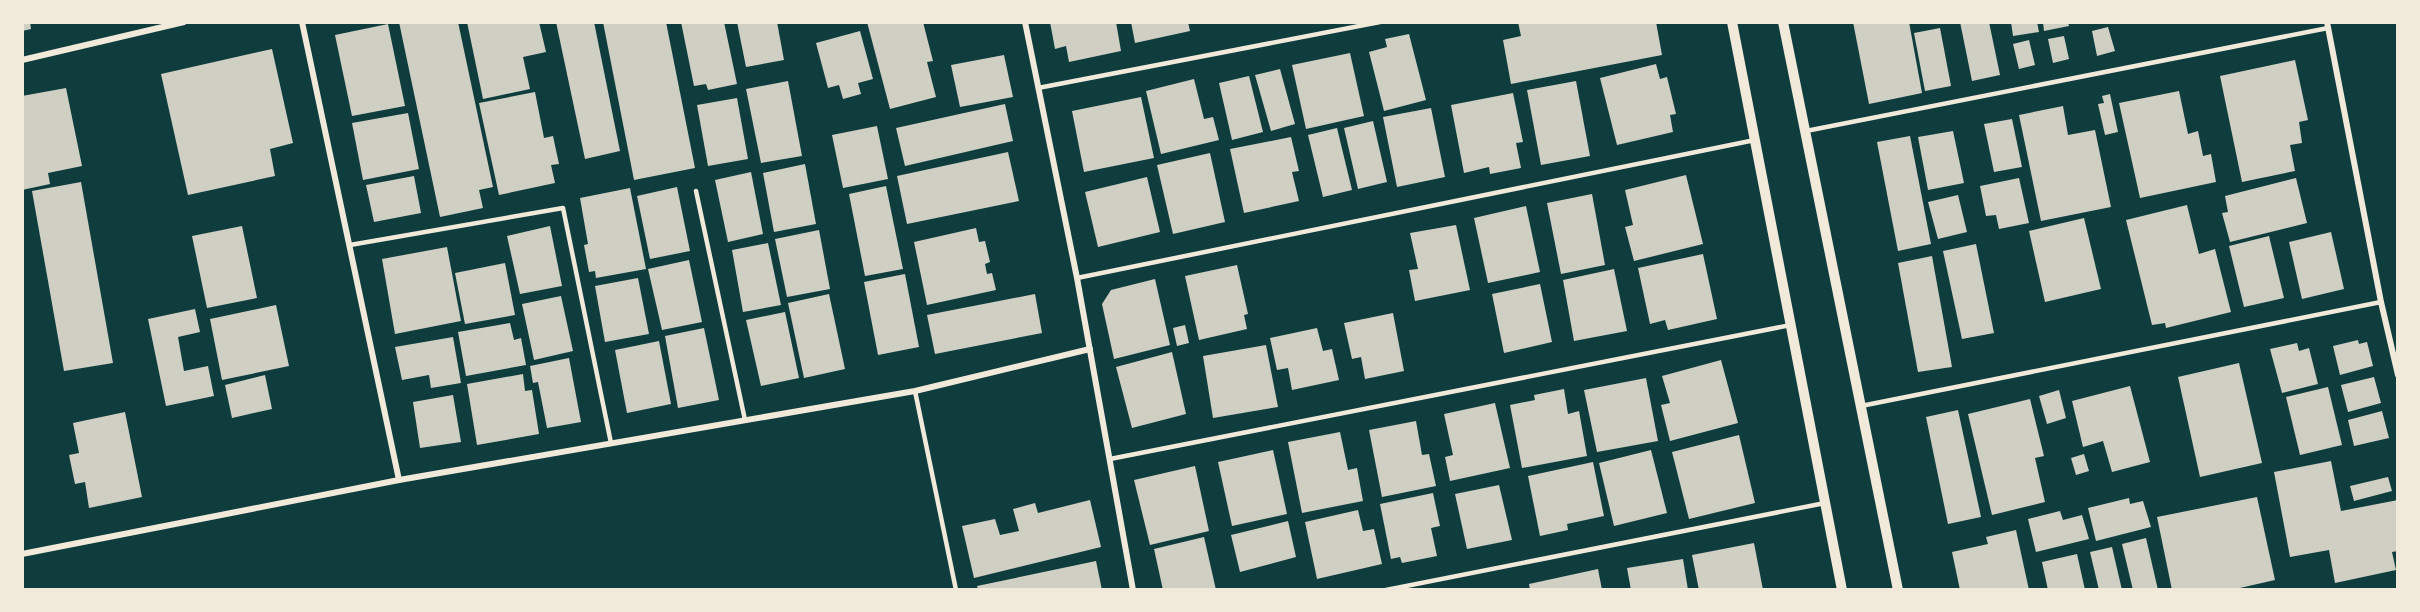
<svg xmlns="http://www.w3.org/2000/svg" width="2420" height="612" font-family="Arial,sans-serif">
<rect width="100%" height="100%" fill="#0f3d3e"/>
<g fill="#cfcfc3">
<polygon points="22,22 30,22 31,29 22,31"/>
<polygon points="399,22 458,22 493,187 479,190 483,208 440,217"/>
<polygon points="467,22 539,22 546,52 523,57 530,89 483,99"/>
<polygon points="556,22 594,22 620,151 585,159"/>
<polygon points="603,22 666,22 695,168 634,180"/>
<polygon points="681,22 724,22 737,84 708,90 706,84 694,86"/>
<polygon points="737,22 777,22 784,60 746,67"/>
<polygon points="867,22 923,22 933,61 927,62 936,97 890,109"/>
<polygon points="1050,22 1116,22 1121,51 1069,62 1066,46 1055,49"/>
<polygon points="1131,22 1188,22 1190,31 1135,43"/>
<polygon points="1518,22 1656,22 1662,55 1511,84 1503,40 1521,36"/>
<polygon points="1853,22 1909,22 1922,93 1869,104"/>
<polygon points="1960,22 1989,22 2000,75 1972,81"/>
<polygon points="2011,22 2037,22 2039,32 2013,36"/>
<polygon points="2043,22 2068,22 2069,26 2044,31"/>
<polygon points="388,24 405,106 352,116 335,35"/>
<polygon points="2108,27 2115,51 2097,56 2092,31"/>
<polygon points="1940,28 1951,86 1925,91 1914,33"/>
<polygon points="860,31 873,79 858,83 861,94 843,99 839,85 828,88 816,43"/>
<polygon points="1409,34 1426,100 1384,111 1369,52 1387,47 1385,39"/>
<polygon points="2064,36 2069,59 2053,63 2048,39"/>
<polygon points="2029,40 2035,65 2019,69 2013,44"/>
<polygon points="272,49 293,143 270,149 275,176 188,195 161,74"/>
<polygon points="1350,53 1364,116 1306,129 1292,65"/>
<polygon points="1004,55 1013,97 960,107 951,65"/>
<polygon points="2295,60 2308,120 2299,122 2302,143 2290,145 2295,171 2242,182 2220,76"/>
<polygon points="1656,64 1660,79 1667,77 1676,114 1670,115 1673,132 1617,145 1600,78"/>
<polygon points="1280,69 1295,124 1271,131 1255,75"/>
<polygon points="1249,76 1263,132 1232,140 1219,83"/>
<polygon points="1194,79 1204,119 1213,117 1219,140 1161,154 1146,91"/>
<polygon points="788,81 802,156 761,163 746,89"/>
<polygon points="1576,81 1590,156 1541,165 1527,90"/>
<polygon points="66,88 82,166 48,173 50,184 22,190 22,96"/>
<polygon points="2179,91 2188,134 2198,131 2203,156 2211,154 2216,182 2140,198 2119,103"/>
<polygon points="535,92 544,138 553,136 559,164 551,165 555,183 499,195 479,103"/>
<polygon points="1513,93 1523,142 1516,143 1521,168 1490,174 1489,167 1464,173 1451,105"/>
<polygon points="2110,94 2118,132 2105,135 2098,104 2104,103 2102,96"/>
<polygon points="1141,97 1154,158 1084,172 1072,111"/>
<polygon points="737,98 748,159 708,166 697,105"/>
<polygon points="1005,104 1013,141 905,166 896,128"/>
<polygon points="2063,106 2068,135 2095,130 2111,207 2041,221 2019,115"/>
<polygon points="1431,108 1445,177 1397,187 1383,117"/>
<polygon points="408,113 419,169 363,180 352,123"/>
<polygon points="2012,119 2022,167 1994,172 1984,124"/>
<polygon points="1373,121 1387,182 1358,189 1344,128"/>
<polygon points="877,126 888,179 843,188 832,135"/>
<polygon points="1337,128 1352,190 1323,197 1308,135"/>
<polygon points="1953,131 1964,183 1928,190 1918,137"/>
<polygon points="1910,136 1931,244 1898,251 1877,142"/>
<polygon points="1291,137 1299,171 1292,172 1299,201 1244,213 1230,149"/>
<polygon points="1008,152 1019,201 907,224 897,176"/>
<polygon points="1210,153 1225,222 1173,234 1157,165"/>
<polygon points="805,164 816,224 774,232 763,173"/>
<polygon points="751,172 763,234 728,242 715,180"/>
<polygon points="1686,175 1703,244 1634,261 1625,227 1633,225 1625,190"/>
<polygon points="414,176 421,213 374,222 366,185"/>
<polygon points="1147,177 1160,232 1098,247 1085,192"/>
<polygon points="2019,178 2029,223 1999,229 1996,215 1986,216 1980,186"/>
<polygon points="2296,178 2307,223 2230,242 2222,213 2228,212 2225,196"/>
<polygon points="81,182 113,363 64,371 32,191"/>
<polygon points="886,186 903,269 865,276 849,194"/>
<polygon points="677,187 690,251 650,259 637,196"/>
<polygon points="630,188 646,269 596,278 595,271 589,272 584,245 588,244 580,198"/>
<polygon points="1592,194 1605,265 1561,274 1547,203"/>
<polygon points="1958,195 1967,232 1938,239 1928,202"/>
<polygon points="2187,205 2199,254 2215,249 2231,312 2166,328 2165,323 2152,325 2126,220"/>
<polygon points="1526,206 1540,272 1488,283 1474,218"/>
<polygon points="2084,218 2101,289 2045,302 2029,231"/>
<polygon points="1456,225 1470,290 1415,301 1409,270 1418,269 1410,233"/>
<polygon points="242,226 257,298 207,308 192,236"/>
<polygon points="550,226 562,286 520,294 507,236"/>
<polygon points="976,228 979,242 985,241 990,262 985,264 987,274 992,273 996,290 927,305 914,242"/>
<polygon points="819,230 830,289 787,297 775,239"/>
<polygon points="2331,232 2344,289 2302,299 2289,242"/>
<polygon points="2269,236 2284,298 2244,307 2229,246"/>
<polygon points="768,243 781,305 743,312 732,250"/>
<polygon points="1976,244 1994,333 1962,339 1943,251"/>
<polygon points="447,247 461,321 395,334 382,259"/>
<polygon points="1703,254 1717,319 1668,330 1665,320 1650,324 1638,268"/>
<polygon points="1932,256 1952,367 1918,372 1898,263"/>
<polygon points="689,260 702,322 662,330 648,269"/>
<polygon points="505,263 515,315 465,324 455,273"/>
<polygon points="1237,265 1248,314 1244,315 1247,329 1199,340 1185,276"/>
<polygon points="1614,269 1627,331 1574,341 1563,280"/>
<polygon points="905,274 919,347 878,355 864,282"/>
<polygon points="638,278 649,334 605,342 595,286"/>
<polygon points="1155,279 1170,345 1114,359 1102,304 1111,290"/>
<polygon points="1540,284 1552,342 1504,353 1492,294"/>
<polygon points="829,294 845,369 804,378 788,303"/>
<polygon points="1035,294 1042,333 935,354 927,315"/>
<polygon points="561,296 573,351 534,360 522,304"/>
<polygon points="276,305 289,366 222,380 210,319"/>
<polygon points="195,309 200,332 178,337 184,371 208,366 214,396 166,406 148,319"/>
<polygon points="785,312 799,378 761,386 746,320"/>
<polygon points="1393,313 1404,371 1365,379 1361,357 1352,359 1344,323"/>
<polygon points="510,323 514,340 521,338 526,365 466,376 458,332"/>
<polygon points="1185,325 1189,343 1177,346 1173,328"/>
<polygon points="704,328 719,400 678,408 665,336"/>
<polygon points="1317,328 1323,351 1332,349 1339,380 1292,390 1288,368 1277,370 1270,338"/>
<polygon points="453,337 461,383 431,388 429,375 402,380 395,347"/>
<polygon points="2358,340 2359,344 2367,342 2373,366 2340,375 2333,346"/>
<polygon points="659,341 671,404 627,413 615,350"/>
<polygon points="2297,343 2299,351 2309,348 2318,384 2282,393 2270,349"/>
<polygon points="1266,345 1278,407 1213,418 1203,356"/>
<polygon points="1172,352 1186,414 1132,428 1116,367"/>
<polygon points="569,358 581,422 547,428 538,382 533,383 530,366"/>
<polygon points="1721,360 1738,423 1670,441 1661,405 1670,403 1662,376"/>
<polygon points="2239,363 2262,463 2200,477 2178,377"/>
<polygon points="523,374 525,391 532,390 539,434 477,445 467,384"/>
<polygon points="265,375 272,409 232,418 225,385"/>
<polygon points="2374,377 2381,403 2348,412 2341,385"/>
<polygon points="1646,378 1658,441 1597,452 1584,390"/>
<polygon points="2130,386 2150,462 2112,472 2103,441 2083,447 2072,401"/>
<polygon points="2328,387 2342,445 2300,455 2286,397"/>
<polygon points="1564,389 1568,414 1579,411 1587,456 1522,468 1510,405 1535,400 1534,395"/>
<polygon points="2059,390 2066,418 2047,424 2039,396"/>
<polygon points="453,395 461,442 420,448 413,402"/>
<polygon points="2030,399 2044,456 2035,458 2045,502 1992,515 1968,414"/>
<polygon points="1495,403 1510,468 1450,481 1445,457 1453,455 1444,414"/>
<polygon points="1958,410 1981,517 1948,524 1926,417"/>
<polygon points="2382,411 2389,438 2354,446 2348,420"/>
<polygon points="125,412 142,497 89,508 85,482 75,484 69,455 79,453 73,423"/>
<polygon points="1416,421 1422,455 1429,454 1436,486 1382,497 1369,430"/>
<polygon points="1340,432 1348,470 1357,468 1363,501 1302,513 1288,442"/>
<polygon points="1739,435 1755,503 1689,519 1672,452"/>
<polygon points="1273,450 1287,514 1232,526 1218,462"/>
<polygon points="1651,450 1667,513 1614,526 1599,463"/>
<polygon points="2084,454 2089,471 2076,475 2071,458"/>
<polygon points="2331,461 2341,511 2398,500 2398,551 2392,552 2396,570 2335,583 2329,550 2290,557 2274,472"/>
<polygon points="1593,462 1604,516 1567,524 1568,530 1540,536 1528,476"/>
<polygon points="1195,466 1209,531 1150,545 1134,480"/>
<polygon points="2388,477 2392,491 2354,501 2350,486"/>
<polygon points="1499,485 1512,540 1467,549 1455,494"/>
<polygon points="1433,493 1440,526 1431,528 1437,556 1402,563 1400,557 1391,559 1380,504"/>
<polygon points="2257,497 2275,580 2231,590 2172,590 2157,517"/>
<polygon points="2129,498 2130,504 2143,501 2151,527 2096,541 2088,508"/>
<polygon points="1090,500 1101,547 974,578 962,526 995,519 1000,535 1019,531 1013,509 1035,503 1038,513"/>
<polygon points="1358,510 1363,531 1374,529 1382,564 1317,579 1305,522"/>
<polygon points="2060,511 2063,520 2082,515 2089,539 2036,552 2028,519"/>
<polygon points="1288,521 1296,557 1240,572 1231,535"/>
<polygon points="2016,530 2029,590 1960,590 1952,552 1988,544 1986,537"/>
<polygon points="1204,537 1216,590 1163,590 1154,549"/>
<polygon points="2146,538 2158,590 2133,590 2122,544"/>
<polygon points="1754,543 1763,590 1699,590 1692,555"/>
<polygon points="2112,547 2122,590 2099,590 2090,552"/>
<polygon points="2077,554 2085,590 2048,590 2042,562"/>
<polygon points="1683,559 1688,590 1631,590 1627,568"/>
<polygon points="1096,561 1102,590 978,590 977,586"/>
<polygon points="1598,569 1602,590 1530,590 1529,584"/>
</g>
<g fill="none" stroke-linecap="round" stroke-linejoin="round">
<g stroke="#f1e9da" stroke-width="4.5">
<polyline points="1038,88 1380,22"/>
<polyline points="1806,131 2328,28"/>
<polyline points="696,191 745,420"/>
<polyline points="350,245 563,208 611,443"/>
<polyline points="1077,278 1755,140"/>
<polyline points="915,391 956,590"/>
<polyline points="1861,406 2381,302"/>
<polyline points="1110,459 1791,325"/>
<polyline points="1386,590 1825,503"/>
</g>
<g stroke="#f1e9da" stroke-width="6">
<polyline points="302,22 399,480"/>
<polyline points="1025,22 1077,278 1133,590"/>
<polyline points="2327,22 2381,302 2398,375"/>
<polyline points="22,60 184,22"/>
<polyline points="22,554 399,480 915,391 1090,349"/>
</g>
<g stroke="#f1e9da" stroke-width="10">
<polyline points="1732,22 1842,590"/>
<polyline points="1783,22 1898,590"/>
</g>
</g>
<rect width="2420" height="612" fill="none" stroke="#f1e9da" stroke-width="48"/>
</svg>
